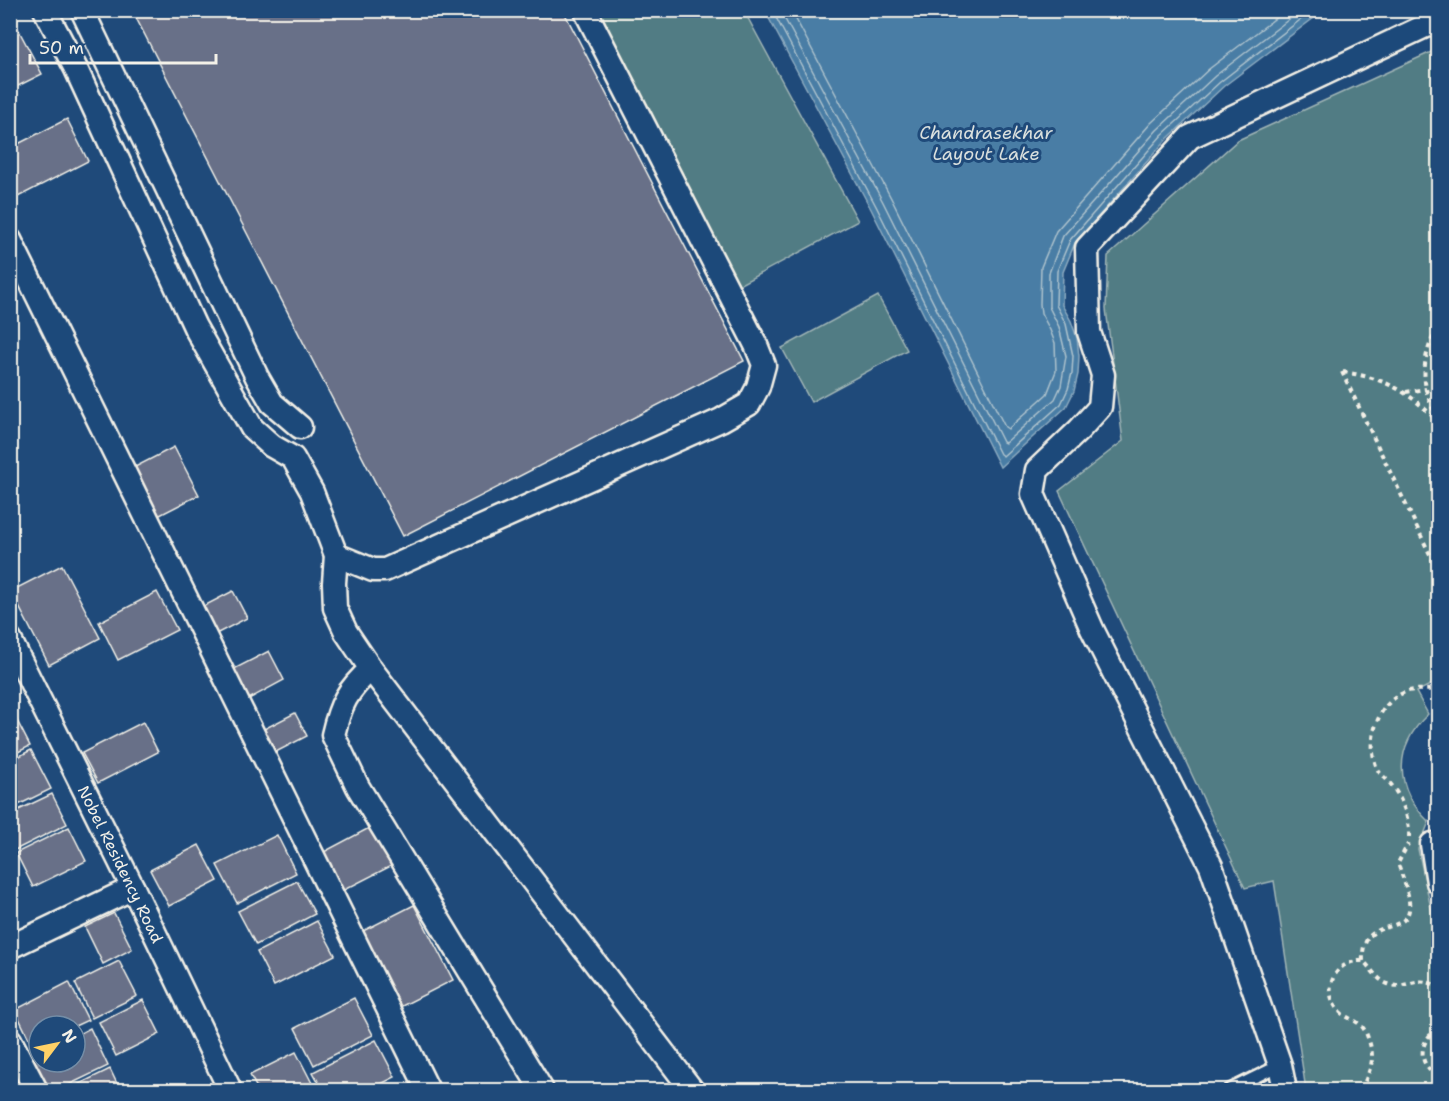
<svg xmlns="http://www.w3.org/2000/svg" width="1449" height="1101" font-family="'Shantell Sans',sans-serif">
<rect width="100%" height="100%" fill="#1f4a7a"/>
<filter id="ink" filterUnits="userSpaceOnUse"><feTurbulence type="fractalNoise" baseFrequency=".0167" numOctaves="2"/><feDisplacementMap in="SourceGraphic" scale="12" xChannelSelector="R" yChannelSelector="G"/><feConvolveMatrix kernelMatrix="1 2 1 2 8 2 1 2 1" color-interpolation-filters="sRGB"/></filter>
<g filter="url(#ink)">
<g fill="#517c84" stroke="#a2b6b6" stroke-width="1.5">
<polygon points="595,11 744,11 858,221 735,287"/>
<path d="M 1438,49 L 1438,681 L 1416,692 L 1428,714 C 1393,748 1394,788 1429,822 L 1418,849 L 1438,940 L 1438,1090 L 1306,1090 L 1274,881 L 1245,888 L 1059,491 L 1123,441 L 1106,309 L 1108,256 L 1238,140 Z"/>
<polygon points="878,296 907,350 811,402 782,348"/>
</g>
<polygon fill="#487da5" stroke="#8dabc0" stroke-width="1.5" points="765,11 1323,11 1224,86 1166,140 1075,243 1063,272 1062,305 1071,321 1077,338 1079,356 1078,374 1074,391 1066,407 1000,467 871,209"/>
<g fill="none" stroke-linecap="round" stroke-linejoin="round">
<g stroke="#afc3cd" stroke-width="1.5">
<polyline points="772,10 876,206 1000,454 1003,456 1061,404 1068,389 1072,373 1073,356 1066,324 1056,305 1057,271 1070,240 1162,135 1220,82 1313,10"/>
<polyline points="780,10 883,202 1003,442 1005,443 1055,399 1061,386 1066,356 1059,327 1049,307 1049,273 1063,236 1157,130 1215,76 1301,10"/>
<polyline points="791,10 891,198 1005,427 1008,429 1047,394 1056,371 1055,343 1050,330 1041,313 1040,304 1041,267 1056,231 1151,123 1209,69 1286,10"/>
</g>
</g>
<g fill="#677088" stroke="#f4f1e8" stroke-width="1.5">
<polygon points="132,10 563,10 744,361 403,536"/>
<polygon points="10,14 42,74 10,90"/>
<polygon points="67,119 88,161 14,199 10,191 10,148"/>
<polygon points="174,447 199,495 158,516 133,468"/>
<polygon points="62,565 100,638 49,665 11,591"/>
<polygon points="233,591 247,618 214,635 200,608"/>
<polygon points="157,592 177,630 118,660 99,622"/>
<polygon points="269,651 284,680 247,700 232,670"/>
<polygon points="10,707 30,746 10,756"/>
<polygon points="295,713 307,736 274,753 262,730"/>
<polygon points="143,722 158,752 98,783 82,753"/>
<polygon points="31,750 51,789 10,809 10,761"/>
<polygon points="52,794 67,824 11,852 10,814"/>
<polygon points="69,827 86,861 33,887 16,853"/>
<polygon points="371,827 391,866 340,892 320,854"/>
<polygon points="277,835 296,873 237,903 217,865"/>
<polygon points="199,845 218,881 169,906 150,870"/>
<polygon points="297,881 315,914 256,945 238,911"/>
<polygon points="414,905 453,980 400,1007 361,932"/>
<polygon points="114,913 132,949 103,964 85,927"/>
<polygon points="317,921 335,955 274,986 257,952"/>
<polygon points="119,961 137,996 92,1018 75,983"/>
<polygon points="69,982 88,1020 75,1026 39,1026 39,1045 33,1047 15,1010"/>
<polygon points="354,998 373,1035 314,1065 295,1028"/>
<polygon points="143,1000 160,1034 116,1056 99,1022"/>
<polygon points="90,1028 108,1066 58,1090 46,1090 30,1058 39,1054 39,1062 75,1062 75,1036"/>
<polygon points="376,1040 395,1077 369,1090 323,1090 313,1072"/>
<polygon points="296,1052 314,1087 306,1090 258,1090 250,1075"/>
<polygon points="110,1069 120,1090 75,1090 73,1087"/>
</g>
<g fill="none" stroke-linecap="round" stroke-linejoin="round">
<g stroke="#f4f1e8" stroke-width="15">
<polyline id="lane" points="1229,1090 1280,1065"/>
</g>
<g stroke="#f4f1e8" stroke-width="27">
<g id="street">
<polyline points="45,10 76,69 195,327 252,428 272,446 293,458 312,492 336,555 334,583 335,608 346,632 371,669 692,1090"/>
<polyline points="82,10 257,377 272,403 300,427"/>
<polyline points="10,240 428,1090"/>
<polyline points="336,555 373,570 385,570 721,420 749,404 758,387 764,365 756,345 585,10"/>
<path id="s1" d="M 10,640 L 133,888 L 230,1090"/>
<path d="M 371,669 C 347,690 340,705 333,735 L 358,787 L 542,1090"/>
<polyline points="1432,844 1438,882"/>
<polyline points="10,947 133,888"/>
<polyline points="10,1040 36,1090"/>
<polyline points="1285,1090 1280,1065 1211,866 1092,629 1033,494 1037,470 1079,430 1100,407 1103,375 1089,332 1087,248 1190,137 1438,20"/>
</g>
</g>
<g stroke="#f4f1e8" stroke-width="4" stroke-dasharray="4.5 4.5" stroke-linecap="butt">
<path d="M 1438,329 C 1420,356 1420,391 1438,417"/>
<polyline points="1342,372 1438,571"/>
<path d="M 1343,372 C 1385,378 1409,391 1438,422"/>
<polyline points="1406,392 1426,389"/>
<path d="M 1409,837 C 1410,818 1401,796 1389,782 C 1385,777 1379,774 1377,768 C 1366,742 1376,705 1403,693 C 1415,687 1427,692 1438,688"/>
<path d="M 1363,961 C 1360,916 1405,936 1409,910 C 1411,896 1402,877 1398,863 L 1408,844"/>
<path d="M 1438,1029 C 1424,1037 1417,1054 1428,1068 C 1431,1072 1435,1075 1438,1079"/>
<path d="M 1362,1090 C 1369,1068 1377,1063 1368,1038 C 1361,1015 1344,1023 1334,1004 C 1323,982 1340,959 1363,961 C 1371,968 1377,980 1388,984 C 1406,991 1417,973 1438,987"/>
</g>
<use href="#lane" stroke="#1f4a7a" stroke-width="10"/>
<use href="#street" stroke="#1f4a7a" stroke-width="22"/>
</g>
</g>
<g text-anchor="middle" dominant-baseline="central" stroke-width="6" stroke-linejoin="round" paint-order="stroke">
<g font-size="16" fill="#f4f1e8" stroke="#1f4a7a">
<text stroke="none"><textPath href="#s1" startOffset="250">Nobel Residency Road</textPath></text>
</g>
<g font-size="18" font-style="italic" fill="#dae0de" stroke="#1f4a7a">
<text x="986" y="133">Chandrasekhar<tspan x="986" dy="21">Layout Lake</tspan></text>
</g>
</g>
<rect width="1449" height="1101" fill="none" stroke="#1f4a7a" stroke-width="36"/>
<rect x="18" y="18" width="1413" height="1065" fill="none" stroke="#f4f1e8" stroke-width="2" filter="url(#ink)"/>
<g transform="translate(57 1044) rotate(58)"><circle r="28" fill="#1f4a7a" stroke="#748da6" stroke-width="1.5"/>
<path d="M0-4.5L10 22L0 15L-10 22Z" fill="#ffd166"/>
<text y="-9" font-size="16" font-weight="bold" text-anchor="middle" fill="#f4f1e8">N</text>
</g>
<path d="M30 54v9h186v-9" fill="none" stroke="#f4f1e8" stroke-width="3"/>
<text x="39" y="54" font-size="18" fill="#f4f1e8" stroke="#1f4a7a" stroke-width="4.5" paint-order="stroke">50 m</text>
</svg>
